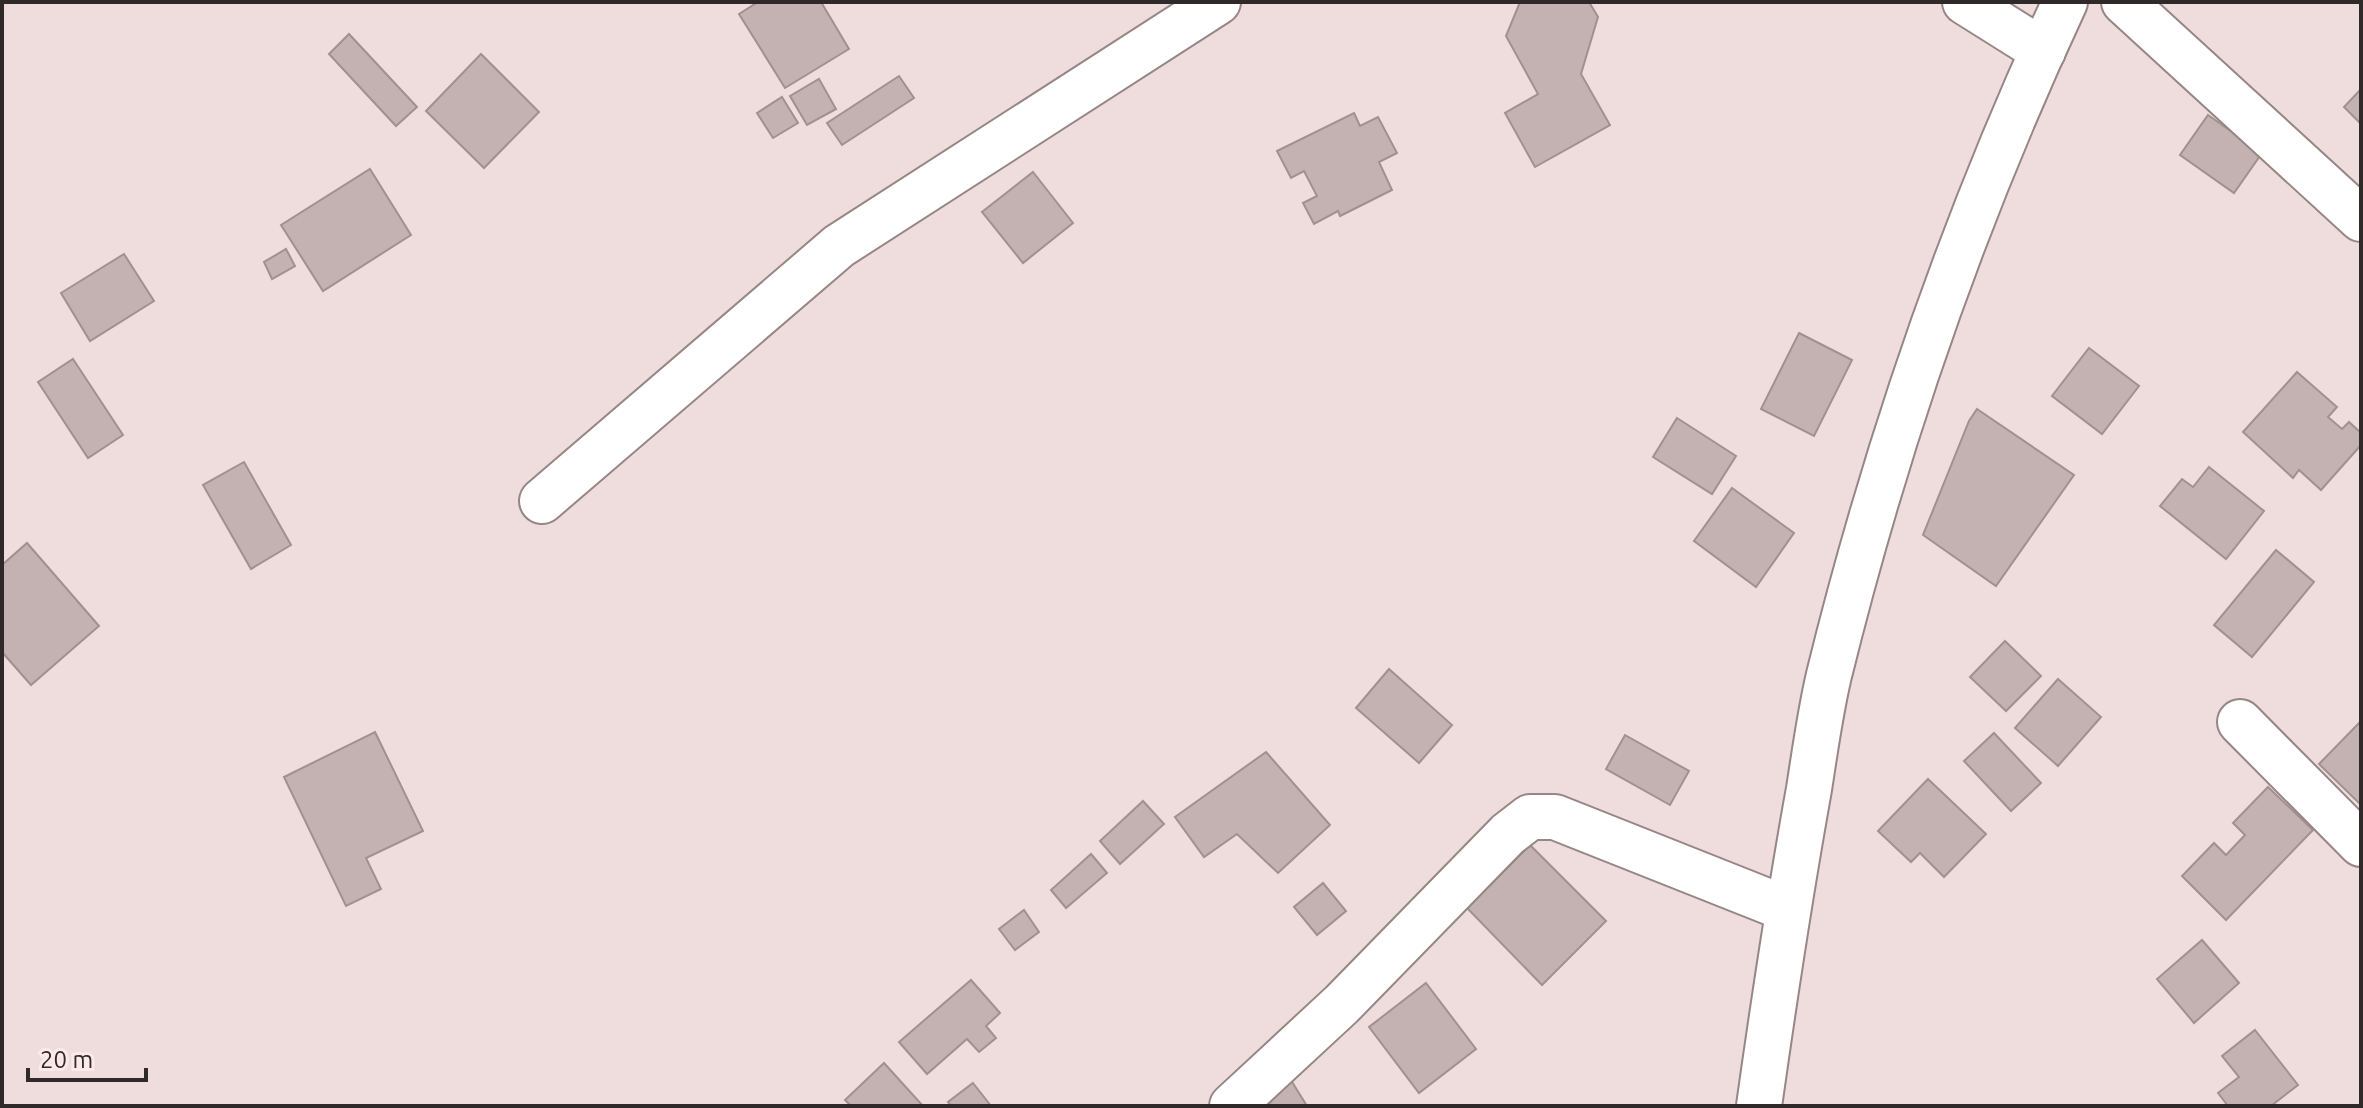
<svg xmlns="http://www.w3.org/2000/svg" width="2363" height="1108" font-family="Ubuntu,sans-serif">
<rect width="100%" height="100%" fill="#eedddc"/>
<g fill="#c3b2b1" stroke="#a0908f" stroke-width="2">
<polygon points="758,2 821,2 849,49 785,88 739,14"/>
<polygon points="1520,2 1589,2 1598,17 1581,74 1610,125 1535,167 1505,113 1538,94 1506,36"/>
<polygon points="349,34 417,107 396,126 329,54"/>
<polygon points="481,54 539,112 484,168 426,111"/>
<polygon points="899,76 914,98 842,145 827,123"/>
<polygon points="819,79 836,109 807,125 790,96"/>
<polygon points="2361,89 2361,124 2344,107"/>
<polygon points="782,97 798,123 773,138 757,113"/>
<polygon points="1354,113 1360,126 1378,117 1397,153 1379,162 1392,190 1340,216 1338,211 1314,224 1303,203 1317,196 1304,171 1291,178 1277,151"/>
<polygon points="2208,115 2262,153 2234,193 2180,155"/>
<polygon points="370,169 411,235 323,291 281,225"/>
<polygon points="1033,172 1073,223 1023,263 982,212"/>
<polygon points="286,249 295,266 272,279 264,262"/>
<polygon points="124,254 154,301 90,341 61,293"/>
<polygon points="1799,333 1852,360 1814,436 1761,409"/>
<polygon points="2089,348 2139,386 2102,434 2052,396"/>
<polygon points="73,359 123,435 88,458 38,382"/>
<polygon points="2297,372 2337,407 2328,417 2342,429 2349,422 2361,433 2361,445 2321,490 2299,470 2293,478 2243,432"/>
<polygon points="1977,409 2074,475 1996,586 1923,535 1969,421"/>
<polygon points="1677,418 1736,456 1712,494 1653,457"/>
<polygon points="244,462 291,545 251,569 203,485"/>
<polygon points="2209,467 2264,511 2226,559 2160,506 2182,479 2193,487"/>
<polygon points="1732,488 1794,533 1756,587 1694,541"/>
<polygon points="27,543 99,626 31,685 2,652 2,565"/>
<polygon points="2276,550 2314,582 2252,657 2214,625"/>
<polygon points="2005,641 2041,676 2006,711 1970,677"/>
<polygon points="1389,669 1452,725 1419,763 1356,708"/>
<polygon points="2058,679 2101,717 2058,766 2015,728"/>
<polygon points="2361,721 2361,805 2319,764"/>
<polygon points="375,732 423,831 366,858 381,889 346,906 284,777"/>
<polygon points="1994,733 2041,783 2011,811 1964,761"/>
<polygon points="1625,735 1689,771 1670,805 1606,769"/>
<polygon points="1266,752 1330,825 1278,873 1237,834 1204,857 1175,817"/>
<polygon points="1928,779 1986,834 1944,877 1920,853 1911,862 1878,831"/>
<polygon points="2268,787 2313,830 2226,920 2182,876 2214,843 2226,855 2245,835 2233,823"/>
<polygon points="1143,801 1164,824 1120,864 1100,841"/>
<polygon points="1530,845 1606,921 1542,985 1467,908"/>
<polygon points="1091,854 1107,873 1066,908 1051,890"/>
<polygon points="1323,883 1346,911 1317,935 1294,907"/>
<polygon points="1024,910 1039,932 1015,950 999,929"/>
<polygon points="2202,940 2239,983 2194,1023 2157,979"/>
<polygon points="971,980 1000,1013 986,1026 996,1038 979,1052 967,1039 927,1074 899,1042"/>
<polygon points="1426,983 1476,1049 1419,1093 1369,1027"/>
<polygon points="2255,1030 2298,1085 2271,1106 2228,1106 2218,1093 2239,1077 2222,1056"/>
<polygon points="884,1063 923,1106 851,1106 845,1100"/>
<polygon points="1289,1077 1307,1106 1257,1106"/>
<polygon points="973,1083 991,1106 951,1106 948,1102"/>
</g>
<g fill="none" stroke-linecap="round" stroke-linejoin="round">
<g stroke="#968685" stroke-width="48">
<g id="minor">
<polyline points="1965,2 2043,51"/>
<polyline points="2124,2 2361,219"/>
<polyline points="542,501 839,246 1218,2"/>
<polyline points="2240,722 2361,844"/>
<polyline points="1232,1106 1342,1004 1508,834 1530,817 1555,817 1787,909"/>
<path d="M 1759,1106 C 1774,1000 1790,894 1809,789 C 1815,751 1820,713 1829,675 C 1886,444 1964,218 2065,2"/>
</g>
</g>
<use href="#minor" stroke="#fff" stroke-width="44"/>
</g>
<rect width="2363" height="1108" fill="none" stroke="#2f2929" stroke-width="8"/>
<path d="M28 1068v12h118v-12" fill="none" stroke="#2f2929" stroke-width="4"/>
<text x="40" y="1068" font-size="24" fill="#2f2929" stroke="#fceae9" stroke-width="6" paint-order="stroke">20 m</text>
</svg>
